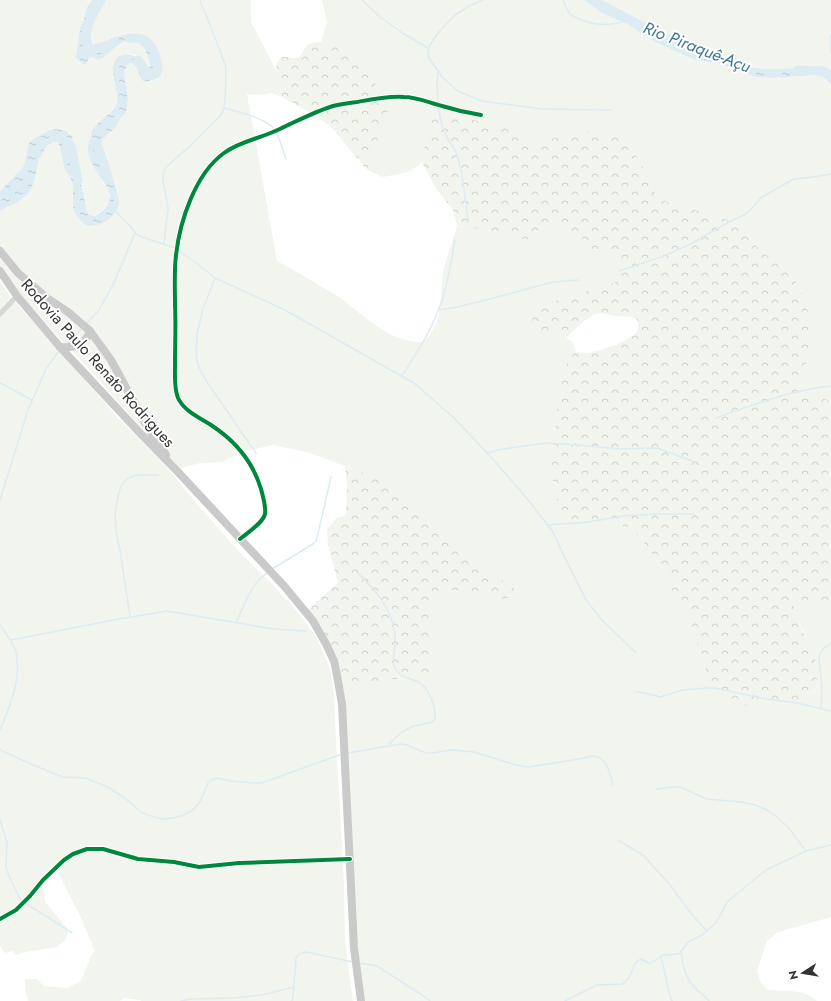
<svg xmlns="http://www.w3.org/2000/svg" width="831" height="1001" font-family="Jost,sans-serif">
<defs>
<pattern id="forest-crowns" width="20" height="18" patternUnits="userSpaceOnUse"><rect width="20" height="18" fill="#f1f5ed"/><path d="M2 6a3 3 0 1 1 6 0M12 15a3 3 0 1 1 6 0" fill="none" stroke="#cfd2cc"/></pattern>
<pattern id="water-ripples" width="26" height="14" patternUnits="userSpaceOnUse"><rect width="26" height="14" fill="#ddebf3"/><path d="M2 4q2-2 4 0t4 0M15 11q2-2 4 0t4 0" fill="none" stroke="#becad1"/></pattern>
</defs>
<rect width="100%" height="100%" fill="#fff"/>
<g fill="#f1f5ed">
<path d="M 0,0 L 92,0 C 84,13 81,27 78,42 C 77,46 77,50 76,55 L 89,58 L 91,57 L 94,59 C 98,58 103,57 107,55 C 111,53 114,47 119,44 C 139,31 146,50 150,66 L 147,70 L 145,70 L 141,58 L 135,55 L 130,54 L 120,56 L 113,74 L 117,95 L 117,100 L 116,106 L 107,116 L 100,120 L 98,124 L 92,131 L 91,138 L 88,145 L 90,156 L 93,166 L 108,190 L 110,199 L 109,203 L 104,209 L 94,216 C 90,215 87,214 86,210 L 80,178 L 72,163 L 73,142 L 72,136 L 69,133 L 48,131 L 30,141 L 28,146 L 25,162 L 22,169 L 16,174 L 0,191 Z"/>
<path d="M 104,0 L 251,0 L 251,22 L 278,74 L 282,97 L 272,93 L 259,95 L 247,94 L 277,261 C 293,269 307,278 322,287 C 327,290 331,292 336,295 C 362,313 388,343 423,342 C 445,322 439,300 443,273 C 446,257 453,242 457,226 L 500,232 L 520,239 L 529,239 L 538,230 L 548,226 L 558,225 L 578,234 L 592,249 L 614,255 L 621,265 L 623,275 L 614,283 L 597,286 L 579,295 L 561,299 L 542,331 L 563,336 L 573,342 L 575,351 L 563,371 L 558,394 L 555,431 L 551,468 L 567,521 L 615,524 L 631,528 L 647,546 L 664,572 L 672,590 L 688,615 L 705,667 L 806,698 L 816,690 L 818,676 L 805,633 L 797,619 L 791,594 L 811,606 L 831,602 L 831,917 L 778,932 L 767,941 L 757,971 L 761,983 L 768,990 C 784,991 805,989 817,1001 L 361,1001 L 341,685 L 430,620 L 432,608 L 436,597 L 446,590 L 515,589 L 496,576 L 377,478 L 307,452 L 273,445 L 246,451 L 222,462 L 200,463 L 178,469 L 80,359 L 30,307 L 0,267 L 0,211 L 18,202 L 28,194 L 34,183 L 39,160 L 45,149 L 47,146 L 53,142 L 58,142 L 59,144 L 64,167 L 66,172 L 70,176 L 73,186 L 73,207 L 74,212 L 82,222 L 86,225 L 102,224 L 116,188 L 111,174 L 104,165 L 102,159 L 100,146 L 103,139 L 116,127 L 125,114 L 127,107 L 128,99 L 124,72 C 125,69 126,65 129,63 C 136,60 142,77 145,82 L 154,80 L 157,76 C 154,58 152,46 136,36 L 98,51 L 96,52 C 92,48 87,45 85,40 C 83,30 99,8 104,0 Z"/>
<path d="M 322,0 L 584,0 L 603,14 L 627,24 L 655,42 L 695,60 L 718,63 L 755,77 L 771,78 L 804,76 L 813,75 L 821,76 L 826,79 L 831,84 L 831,402 L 800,388 L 802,377 L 809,356 L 809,319 L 806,299 L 794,279 L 758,248 L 747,235 L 736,226 L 721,216 L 700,211 L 676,207 L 656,196 L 648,176 L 634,152 L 620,135 L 554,138 L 538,146 L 499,125 L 448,115 L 428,119 L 428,134 L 419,165 L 410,171 L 399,174 L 383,177 L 367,170 L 391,102 C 386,99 380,94 377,89 C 369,77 366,61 353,52 C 344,46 333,44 323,42 L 321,42 L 327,22 Z"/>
<polygon points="595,0 831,0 831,77 824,73 800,68 772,69 755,68 745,66 736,58 715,58 682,47 645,30 635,22 613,14 602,8"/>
<polygon points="0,281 13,300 63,354 118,418 160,459 203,511 234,546 290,603 316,636 330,669 334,697 336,740 344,882 345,942 353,1001 141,1001 140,1000 124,998 120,1001 28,1001 25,991 25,979 37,979 44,986 67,988 81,981 92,954 95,951 81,918 55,867 42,878 45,902 68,929 66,940 57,947 25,952 16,955 12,951 5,953 0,946"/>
</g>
<g fill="url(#forest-crowns)">
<path d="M 323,42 L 339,43 C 343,48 348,49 353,52 C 356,54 361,59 364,63 C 374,77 375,92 391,102 L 367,170 L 332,128 L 318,117 L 282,97 L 276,65 L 281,57 C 286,56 292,59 297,58 C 302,57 303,48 307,45 C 311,42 318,42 323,42 Z"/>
<path d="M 448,115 L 499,125 L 538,146 L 554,138 L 594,130 L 620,135 L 634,152 L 648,176 L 656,196 L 676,207 L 700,211 L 721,216 L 736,226 L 747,235 L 758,248 L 794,279 L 806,299 L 809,319 L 809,356 L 802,377 L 800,387 L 831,402 L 831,602 L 811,606 L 791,595 L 797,619 L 814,654 L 818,676 L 816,689 L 806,698 L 748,706 L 723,697 L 711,691 L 705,667 L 688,615 L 672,590 L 664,572 L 647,546 L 631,528 L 615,524 L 567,521 L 561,511 L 554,490 L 551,468 L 555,431 L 558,394 L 563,371 L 575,351 C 579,352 583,353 587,353 C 598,352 630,341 636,333 C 639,328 639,323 636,318 C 629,316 621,317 614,316 C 610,315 606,313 602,313 C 590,313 574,330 566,338 L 563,336 L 542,331 L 532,322 L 533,316 L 547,304 L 561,299 L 579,295 L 597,286 L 614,283 L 622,275 L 621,265 L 614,255 L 592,249 L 578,234 L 558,225 L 548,226 L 538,230 L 529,239 L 520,239 L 500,232 L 457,226 L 453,210 L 435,187 L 427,171 L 421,162 L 419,165 L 428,134 L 428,119 Z"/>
<polygon points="345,466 377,478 496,576 515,589 522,595 501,599 456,590 446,590 436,597 432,608 430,620 430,675 341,685 338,666 306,611 338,583 328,545 327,529 336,519 346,515 347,487"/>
</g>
<g fill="url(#water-ripples)">
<path d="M 92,0 L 104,0 L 90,23 L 85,38 L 88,45 L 96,52 L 101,50 L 109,41 L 114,37 L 131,34 L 136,36 L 144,42 L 152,54 L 157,76 L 154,80 L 145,82 C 137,77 140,67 131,63 L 127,65 L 124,72 L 128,99 L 127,107 L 125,114 L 120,120 L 116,127 L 103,139 L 100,146 L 102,159 L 104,165 L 111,174 L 116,188 L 119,202 L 118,207 L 114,213 L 109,219 L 102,224 L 90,226 L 86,225 L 82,222 L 74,212 L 73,207 L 73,186 L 70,176 L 66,172 L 64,167 L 59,144 L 58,142 L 53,142 L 47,146 L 45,149 L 39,160 L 34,183 L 28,194 L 18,202 L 0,211 L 0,191 L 16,174 L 22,169 L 25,162 L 28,146 L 30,141 L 48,131 L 54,129 L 64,130 L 72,136 L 73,142 L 74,147 L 72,159 L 72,163 L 80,178 L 87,212 L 90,215 L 95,216 C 104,211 114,202 108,190 C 106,184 101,179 98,174 C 93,166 87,156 88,146 C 88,143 90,140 91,137 C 91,135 91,133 92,131 C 93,129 100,121 101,120 C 108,115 115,110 117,102 C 119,86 107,73 117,57 C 128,53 130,54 140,58 L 145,70 L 147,70 L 150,66 C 148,56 146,47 137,42 C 124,35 115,49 107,55 C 104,57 101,59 98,60 L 91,57 L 89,58 L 86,64 L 83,64 L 77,59 L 76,55 L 78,42 L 79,36 L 80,28 L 84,19 L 86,9 Z"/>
<polygon points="584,0 595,0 602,8 613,14 630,19 645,30 682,47 715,58 736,58 745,66 755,68 772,69 800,68 810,71 824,73 831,77 831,84 826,79 821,76 813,75 804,76 771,78 755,77 718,63 695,60 655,42 627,24 603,14"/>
</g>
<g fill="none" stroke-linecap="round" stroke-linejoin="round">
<g stroke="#ddebf3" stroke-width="1.5">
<polyline points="362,0 380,17 404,34 428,48"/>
<polyline points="483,0 469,6 455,15 438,33 430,45 428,51 429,58 443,78 458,91 482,101 542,109 611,110"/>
<path d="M 563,0 C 565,4 567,10 570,14 C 573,17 578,18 581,20 C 596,26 609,25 624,22"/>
<polyline points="831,35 830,38 831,53"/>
<polyline points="438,104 437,85 438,71"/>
<polyline points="438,107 442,126 448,139 456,152 461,168 468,220"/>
<path d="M 224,108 C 238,112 267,118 275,130 C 279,136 283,151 286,159"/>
<polyline points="115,211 131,227 135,233 142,237 175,248 199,265 215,278 283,309 414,383 453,417 492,458 529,501 553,532 564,556 586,600 601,619 635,652"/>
<polyline points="164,244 168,208 163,179 163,173 166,167 190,146 220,116 223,111 225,103 226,67 211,27 202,6 200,0"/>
<polyline points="619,271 661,257 689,245 729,222 744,215 749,211 762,197 790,181 794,179 813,177 831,174"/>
<polyline points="215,278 203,309 197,334 196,357 199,368 207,382 256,453"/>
<polyline points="439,310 457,307 482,301 553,282 578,280"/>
<polyline points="86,324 99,310 114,283 135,233"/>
<polyline points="66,344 82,329"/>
<path d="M 402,376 C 416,354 431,331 440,306 C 448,285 451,262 455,240"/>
<polyline points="0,383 32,400"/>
<path d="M 716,418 C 753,405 791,390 831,386"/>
<polyline points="487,453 502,449 546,443 579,445 620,449 657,448 695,462"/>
<polyline points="0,500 28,410 47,367 59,351"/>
<polyline points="547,525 588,522 623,516 655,514 694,514"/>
<polyline points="272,569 313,544 316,541 321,521 331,477"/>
<path d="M 358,573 C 376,591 392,608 395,635 C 397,646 389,661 397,671 C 401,678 411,678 418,682 C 429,687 436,708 435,719 L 432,722 L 411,727 L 402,732 L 389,744"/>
<path d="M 130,617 C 127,594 123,572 120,549 C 118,542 116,535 116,528 C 114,517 117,488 125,481 C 134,473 147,475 158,475"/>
<path d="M 236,623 C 244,606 251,583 267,573"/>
<path d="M 0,625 C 6,633 13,642 16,652 C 22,678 10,706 0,730"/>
<polyline points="11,640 119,619 167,611 273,629 306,631"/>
<polyline points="636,692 645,693 660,697 683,690 706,688 715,688 761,698 797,703 831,711"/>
<polyline points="821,709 822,688 819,656 823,649 831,643"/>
<polyline points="0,750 33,765 63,777 85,778 106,786 126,799 142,813 161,819 173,818 184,815 194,809 200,802 208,783 213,779 217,778 231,781 254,783 261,783 270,780 342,754"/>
<path d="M 348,753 L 400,744 L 407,745 L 426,753 L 432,753 L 452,750 L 474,752 L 516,765 L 529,767 L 585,758 C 587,758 589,756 591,756 C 607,755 610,774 613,785"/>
<polyline points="656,789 673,787 680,787 707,799 741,802 755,805 765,809 776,816 788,827 806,851"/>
<polyline points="0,820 7,843 6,868 9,876 21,901"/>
<polyline points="618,840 644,856 670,885 693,916 707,931"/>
<polyline points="25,903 52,920 72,933"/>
<path d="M 681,952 C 683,967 686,980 697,990 C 701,994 705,996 709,1001"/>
<polyline points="661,956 669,992 672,1001"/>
<polyline points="359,963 377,966 422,995 430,1001"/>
<polyline points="181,1001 191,999 233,998 262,995 294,987"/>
<polyline points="292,1001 293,997 296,958 299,954 306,952 353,962"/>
<path d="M 565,1001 L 597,985 L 622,984 C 635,977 630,963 641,959 L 649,963 L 651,963 L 663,955 L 677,954 L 680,953 L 688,942 L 702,935 L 716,923 L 727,902 L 766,870 L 806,851 L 831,845"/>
</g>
<g stroke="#ddebf3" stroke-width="9">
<path d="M 101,0 C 93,14 82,31 88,48 C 97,51 107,45 115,42"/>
<polyline points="592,0 661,36 697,52 726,61"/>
<path d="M 129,38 C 133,38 141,38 145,40 C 153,45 161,66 156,74 L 152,74 L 144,69 L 138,60"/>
<polyline points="797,70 823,71 831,75"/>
<polyline points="71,146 78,180"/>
<polyline points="98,147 108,176"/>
</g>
<g stroke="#d7d7d7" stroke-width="5">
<polyline points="0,314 17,296"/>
<path d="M 240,539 C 247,533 263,523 265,514 C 266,506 263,496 261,489 C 253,462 234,440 211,425 C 200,418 184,411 178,398 C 174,388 175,376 175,366 C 175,346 176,325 175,305 C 175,288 174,271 176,255 C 180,221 195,174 224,153 C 239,142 257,139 273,132 C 278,130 282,128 286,126 C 301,119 317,111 333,106 C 341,104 349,103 357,102 C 373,99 388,96 404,97 C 417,97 430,103 442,106 C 455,110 468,113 481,115"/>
<polyline points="0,919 16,910 30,896 43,880 64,860 73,854 87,849 103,849 138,859 174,862 199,867 239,863 350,859"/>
</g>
<g stroke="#cacaca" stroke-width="8">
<polyline points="0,251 18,273 47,298 68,312 90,331 111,360 148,428 166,455"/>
<polyline points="0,271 17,296 60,347 140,433 178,472 285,587 313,621 326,644 334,661 336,670 342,704 354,948 361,1001"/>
<path d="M 60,347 C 75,348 85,345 90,331"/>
</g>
<g stroke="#fff" stroke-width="6">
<g id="cycleway">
<path d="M 240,539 C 247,533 263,523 265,514 C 266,506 263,496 261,489 C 253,462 234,440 211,425 C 200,418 184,411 178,398 C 174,388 175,376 175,366 C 175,346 176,325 175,305 C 175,288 174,271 176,255 C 180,221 195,174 224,153 C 239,142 257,139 273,132 C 278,130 282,128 286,126 C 301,119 317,111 333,106 C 341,104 349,103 357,102 C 373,99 388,96 404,97 C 417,97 430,103 442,106 C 455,110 468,113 481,115"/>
<polyline points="0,919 16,910 30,896 43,880 64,860 73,854 87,849 103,849 138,859 174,862 199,867 239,863 350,859"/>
</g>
</g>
<use href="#cycleway" stroke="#00873e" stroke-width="4"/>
</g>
<g text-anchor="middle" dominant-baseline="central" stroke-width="4" stroke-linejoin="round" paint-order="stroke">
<g font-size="16" fill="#333" stroke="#fff">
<text transform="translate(98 363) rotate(48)">Rodovia Paulo Renato Rodrigues</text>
</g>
<g font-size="17" font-style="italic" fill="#3f7597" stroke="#fff">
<text transform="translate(697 47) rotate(21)">Rio Piraquê-Açu</text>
</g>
</g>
<g transform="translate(803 973) rotate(258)" stroke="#ffffff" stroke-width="3" paint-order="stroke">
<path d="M0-3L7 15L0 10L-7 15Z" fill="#333333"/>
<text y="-6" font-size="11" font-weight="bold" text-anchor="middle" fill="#333333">N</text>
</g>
</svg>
